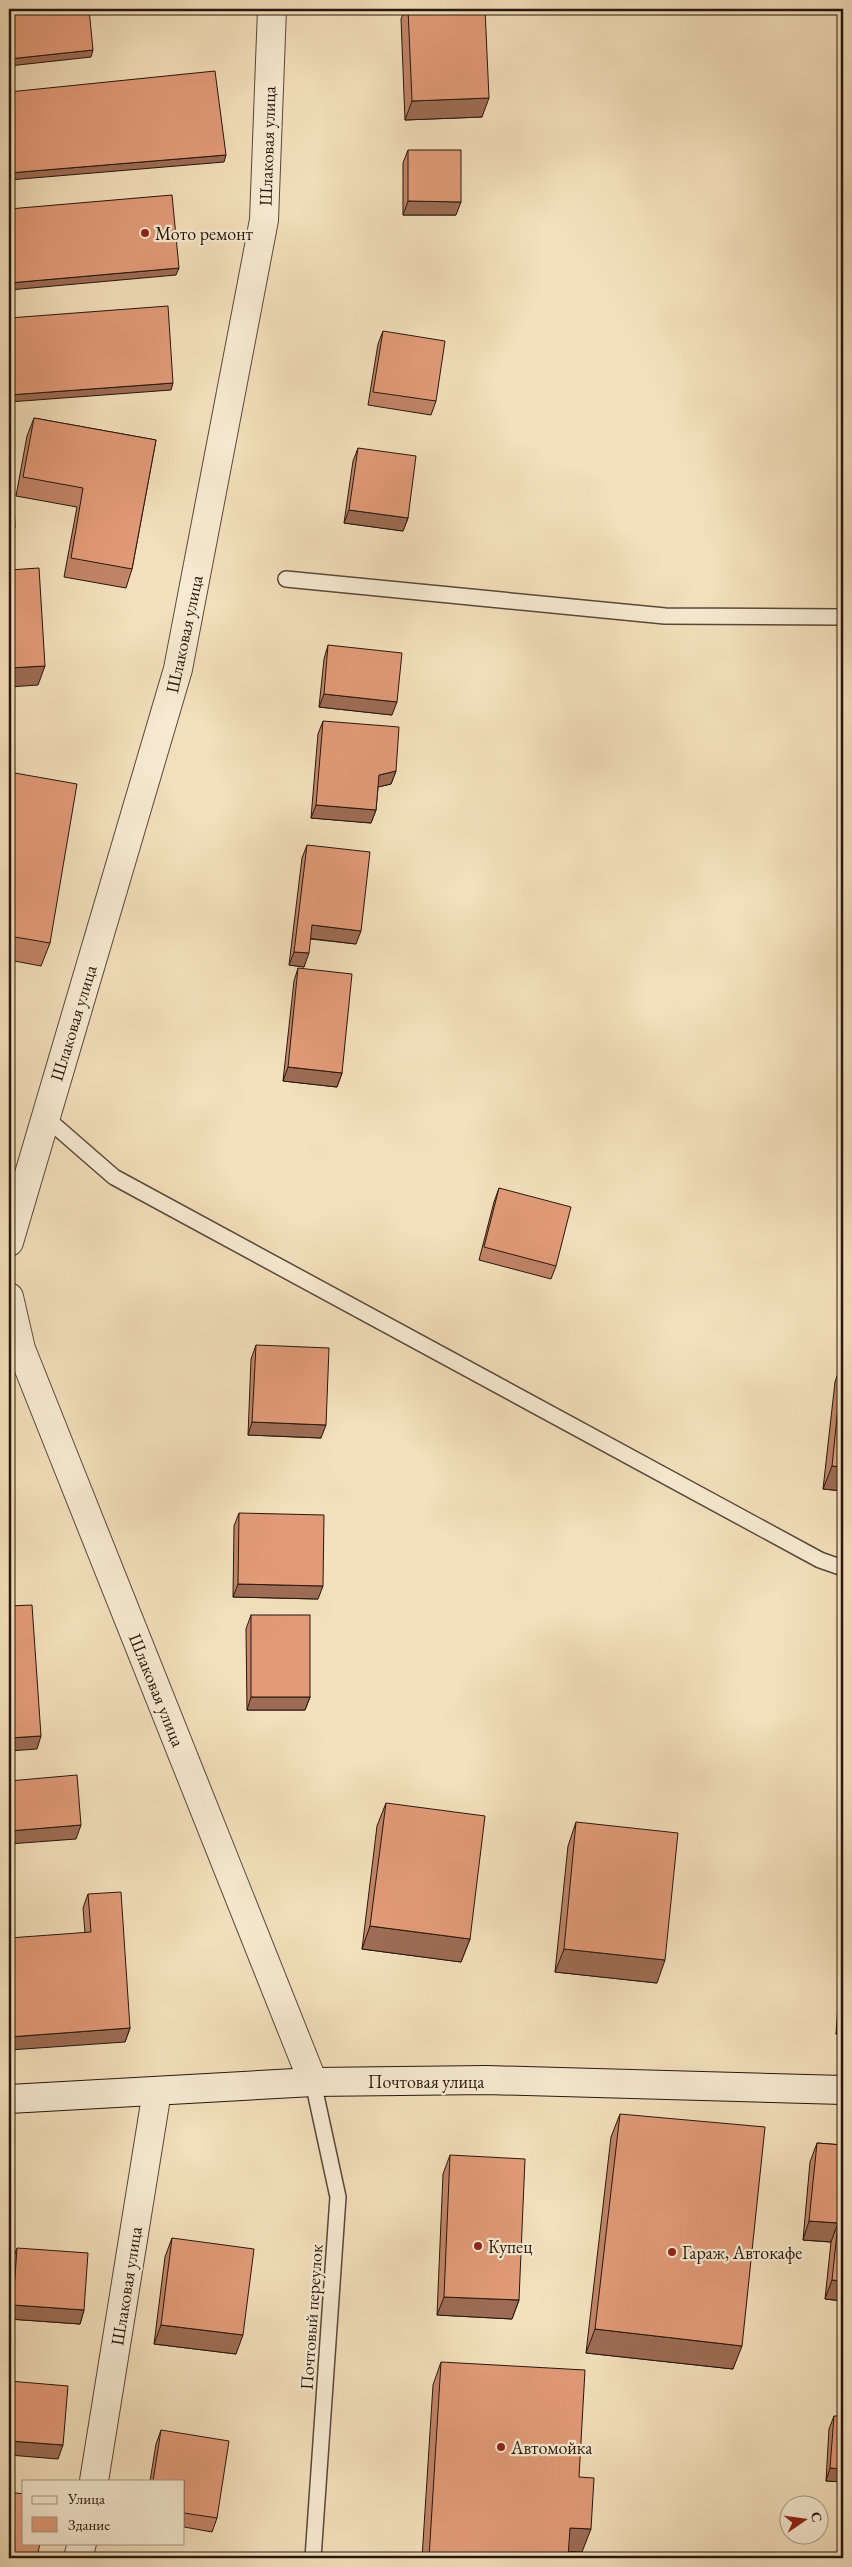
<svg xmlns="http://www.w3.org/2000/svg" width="852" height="2567" font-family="'EB Garamond',serif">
<rect width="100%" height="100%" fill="#f3e0bc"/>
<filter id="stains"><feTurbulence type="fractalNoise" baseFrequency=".004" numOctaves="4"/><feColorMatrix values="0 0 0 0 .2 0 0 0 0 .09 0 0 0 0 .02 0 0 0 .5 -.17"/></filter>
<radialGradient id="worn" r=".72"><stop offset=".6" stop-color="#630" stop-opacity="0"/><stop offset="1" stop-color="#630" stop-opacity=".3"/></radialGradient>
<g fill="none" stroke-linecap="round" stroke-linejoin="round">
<g stroke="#594838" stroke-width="18">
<g id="lane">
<polyline points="286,579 665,616 843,617"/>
<polyline points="45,1117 114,1177 820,1560 843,1568"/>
<polyline points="313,2558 338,2197 313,2082"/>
</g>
</g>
<g stroke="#594838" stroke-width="30">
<g id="street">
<polyline points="9,1242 178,669 264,220 272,9"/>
<polyline points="9,1297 21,1349 313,2082"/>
<polyline points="94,2481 157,2091"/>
<polyline points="78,2558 82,2543"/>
</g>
</g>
<g stroke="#26160c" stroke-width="30">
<polyline id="secondary" points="9,2099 313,2082 487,2080 843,2090"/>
</g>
<use href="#lane" stroke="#f7ebd3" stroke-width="15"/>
<use href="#street" stroke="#f7ebd3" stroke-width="28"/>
<use href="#secondary" stroke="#f7ebd3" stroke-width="28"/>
</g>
<g fill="#c28568" stroke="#26160c">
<polygon points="405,9 485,9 482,117 405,120 401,19"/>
<polygon points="408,150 456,215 403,215 403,163"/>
<polygon points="383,331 436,401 431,415 368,405 378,344"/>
<polygon points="34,418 156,440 132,569 126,588 64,577 77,507 16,496 27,436"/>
<polygon points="358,448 408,518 403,531 344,523 353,461"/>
<polygon points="328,645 392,715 319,707 324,659"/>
<polygon points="323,721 396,771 391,784 378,787 376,810 371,823 311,818 318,734"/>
<polygon points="9,772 50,943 41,966 9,960"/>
<polygon points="307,845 356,944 310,939 304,967 289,965 302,858"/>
<polygon points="298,968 342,1073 337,1087 283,1081 294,981"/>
<polygon points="499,1188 556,1266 551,1279 479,1260 494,1202"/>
<polygon points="256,1345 321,1438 248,1435 251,1359"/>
<polygon points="843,1358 843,1491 823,1489 835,1382"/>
<polygon points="239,1513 318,1599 233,1597 234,1526"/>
<polygon points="251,1615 310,1697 305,1710 247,1710 246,1629"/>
<polygon points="386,1803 470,1939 461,1962 362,1949 377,1826"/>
<polygon points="576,1822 657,1983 555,1972 568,1846"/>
<polygon points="88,1894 130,2028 125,2042 85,1933 83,1908"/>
<polygon points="843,1930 843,2035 836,2034"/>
<polygon points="620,2114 733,2369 586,2353 611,2137"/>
<polygon points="817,2143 843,2145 843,2301 825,2299 831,2242 803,2240 810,2162"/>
<polygon points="450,2155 519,2300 512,2319 437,2315 443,2174"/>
<polygon points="172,2238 236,2354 154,2344 165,2257"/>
<polygon points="17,2248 84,2310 80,2324 9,2319 12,2261"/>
<polygon points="441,2362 582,2552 568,2551 568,2558 422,2558 433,2385"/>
<polygon points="834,2416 843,2482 826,2481 829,2429"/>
<polygon points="161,2430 217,2518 212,2532 184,2527 184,2481 150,2481 156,2444"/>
</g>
<g fill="#9e6c55" stroke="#26160c">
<polygon points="93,50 91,57 9,66 9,59"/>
<polygon points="489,98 482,117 405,120 412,101"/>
<polygon points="226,155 224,162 9,180 9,173"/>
<polygon points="408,201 461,202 456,215 403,215"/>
<polygon points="179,268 176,275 9,290 9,283"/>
<polygon points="173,383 171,390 9,402 9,395"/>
<polygon points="349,510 408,518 403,531 344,523"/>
<polygon points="15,527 9,545 9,528"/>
<polygon points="45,666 38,685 9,687 9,668"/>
<polygon points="324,694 397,702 392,715 319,707"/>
<polygon points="396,771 391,784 374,788 379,775"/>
<polygon points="316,805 376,810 371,823 311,818"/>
<polygon points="312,925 361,931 356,944 307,938"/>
<polygon points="294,952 309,953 304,967 289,965"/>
<polygon points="288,1067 342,1073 337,1087 283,1081"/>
<polygon points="252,1422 326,1425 321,1438 248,1435"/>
<polygon points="832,1466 843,1467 843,1491 823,1489"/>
<polygon points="238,1584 323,1586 318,1599 233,1597"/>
<polygon points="251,1697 310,1697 305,1710 247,1710"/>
<polygon points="41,1736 37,1749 9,1751 9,1738"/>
<polygon points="81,1825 76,1839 9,1844 9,1831"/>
<polygon points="370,1926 470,1939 461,1962 362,1949"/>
<polygon points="564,1949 665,1960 657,1983 555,1972"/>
<polygon points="843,2016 843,2035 836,2034"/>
<polygon points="130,2028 125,2042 9,2050 9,2037"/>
<polygon points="809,2221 838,2223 831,2242 803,2240"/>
<polygon points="832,2280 843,2281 843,2301 825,2299"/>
<polygon points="444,2297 519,2300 512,2319 437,2315"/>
<polygon points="13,2305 84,2310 80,2324 9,2319"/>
<polygon points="161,2325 243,2335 236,2354 154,2344"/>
<polygon points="595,2329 742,2346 733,2369 586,2353"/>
<polygon points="9,2441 63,2445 58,2459 9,2455"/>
<polygon points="830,2468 843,2469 843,2482 826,2481"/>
<polygon points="570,2528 591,2529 582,2552 561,2551"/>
</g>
<g fill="#e29b79" stroke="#26160c">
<polygon points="9,9 89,9 93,50 9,59"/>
<polygon points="408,9 485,9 489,98 412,101"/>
<polygon points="215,71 226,155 9,173 9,92"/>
<polygon points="408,150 461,150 461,202 408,201"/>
<polygon points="172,195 179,268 9,283 9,209"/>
<polygon points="168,306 173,383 9,395 9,318"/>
<polygon points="383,331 445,341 436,401 373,392"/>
<polygon points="34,418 156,440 132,569 71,558 83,488 23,477"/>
<polygon points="358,448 416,456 408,518 349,510"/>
<polygon points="9,452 12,452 15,527 9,528"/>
<polygon points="39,568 45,666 9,668 9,570"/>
<polygon points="328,645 402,653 397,702 324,694"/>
<polygon points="323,721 399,727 396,771 379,775 376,810 316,805"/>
<polygon points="9,772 77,784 50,943 9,936"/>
<polygon points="307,845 370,852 361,931 312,925 309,953 294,952"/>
<polygon points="298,968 352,974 342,1073 288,1067"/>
<polygon points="499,1188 571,1207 556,1266 484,1247"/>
<polygon points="256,1345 329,1348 326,1425 252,1422"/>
<polygon points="843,1358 843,1467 832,1466"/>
<polygon points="239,1513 324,1515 323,1586 238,1584"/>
<polygon points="32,1605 41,1736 9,1738 9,1606"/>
<rect x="251" y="1615" width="59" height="82"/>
<polygon points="77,1775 81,1825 9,1831 9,1781"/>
<polygon points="386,1803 485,1816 470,1939 370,1926"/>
<polygon points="576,1822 678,1833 665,1960 564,1949"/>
<polygon points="121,1892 130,2028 9,2037 9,1938 91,1932 88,1894"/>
<polygon points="620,2114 765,2127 742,2346 595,2329"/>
<polygon points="817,2143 843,2145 843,2281 832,2280 838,2223 809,2221"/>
<polygon points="450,2155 525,2159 519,2300 444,2297"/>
<polygon points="172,2238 254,2249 243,2335 161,2325"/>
<polygon points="17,2248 88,2253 84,2310 13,2305"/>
<polygon points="441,2362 585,2370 579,2477 594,2478 591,2529 570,2528 568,2558 429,2558"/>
<polygon points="9,2381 68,2386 63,2445 9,2441"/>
<polygon points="834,2416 843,2416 843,2469 830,2468"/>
<polygon points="161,2430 229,2441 217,2518 184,2513 184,2481 153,2481"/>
<polygon points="9,2492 24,2494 24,2543 40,2543 37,2558 9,2558"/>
</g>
<g fill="#8f2418" stroke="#f7ebd3" stroke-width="2">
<circle cx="145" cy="233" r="5"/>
<circle cx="478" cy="2246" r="5"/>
<circle cx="672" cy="2252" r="5"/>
<circle cx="501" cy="2447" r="5"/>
</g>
<g text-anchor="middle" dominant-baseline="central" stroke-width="4.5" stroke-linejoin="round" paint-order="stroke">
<g font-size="18" fill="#26160c" stroke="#f7ebd3">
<text transform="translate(267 146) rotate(-88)">Шлаковая улица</text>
<text transform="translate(184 634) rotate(-78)">Шлаковая улица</text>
<text transform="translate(73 1023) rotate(-73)">Шлаковая улица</text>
<text transform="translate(157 1690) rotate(68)">Шлаковая улица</text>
<text x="426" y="2081">Почтовая улица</text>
<text transform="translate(126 2286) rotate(-81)">Шлаковая улица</text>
<text transform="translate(311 2317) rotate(-86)">Почтовый переулок</text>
</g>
<g font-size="18" fill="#26160c" stroke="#f7ebd3" text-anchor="start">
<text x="155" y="233">Мото ремонт</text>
<text x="488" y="2246">Купец</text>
<text x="682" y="2252">Гараж, Автокафе</text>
<text x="511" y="2447">Автомойка</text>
</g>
</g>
<rect width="852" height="2567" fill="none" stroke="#f3e0bc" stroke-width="30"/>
<rect x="10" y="10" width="832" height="2547" fill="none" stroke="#26160c" stroke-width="2.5"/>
<rect x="15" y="15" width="822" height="2537" fill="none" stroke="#26160c"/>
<rect x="22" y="2480" width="162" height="65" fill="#f7ebd3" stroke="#a39683"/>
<rect x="32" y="2496" width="25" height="8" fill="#f7ebd3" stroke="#a39683"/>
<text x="68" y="2504" font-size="15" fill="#26160c">Улица</text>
<rect x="32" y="2517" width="25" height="15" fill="#e29b79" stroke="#a39683"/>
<text x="68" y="2530" font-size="15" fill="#26160c">Здание</text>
<g transform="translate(804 2520) rotate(77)"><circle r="24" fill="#f7ebd3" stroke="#a39683"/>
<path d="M0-4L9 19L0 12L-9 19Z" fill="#8f2418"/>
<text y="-8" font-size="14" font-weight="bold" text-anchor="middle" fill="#26160c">С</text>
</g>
<rect width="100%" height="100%" filter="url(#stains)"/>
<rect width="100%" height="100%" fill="url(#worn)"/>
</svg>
